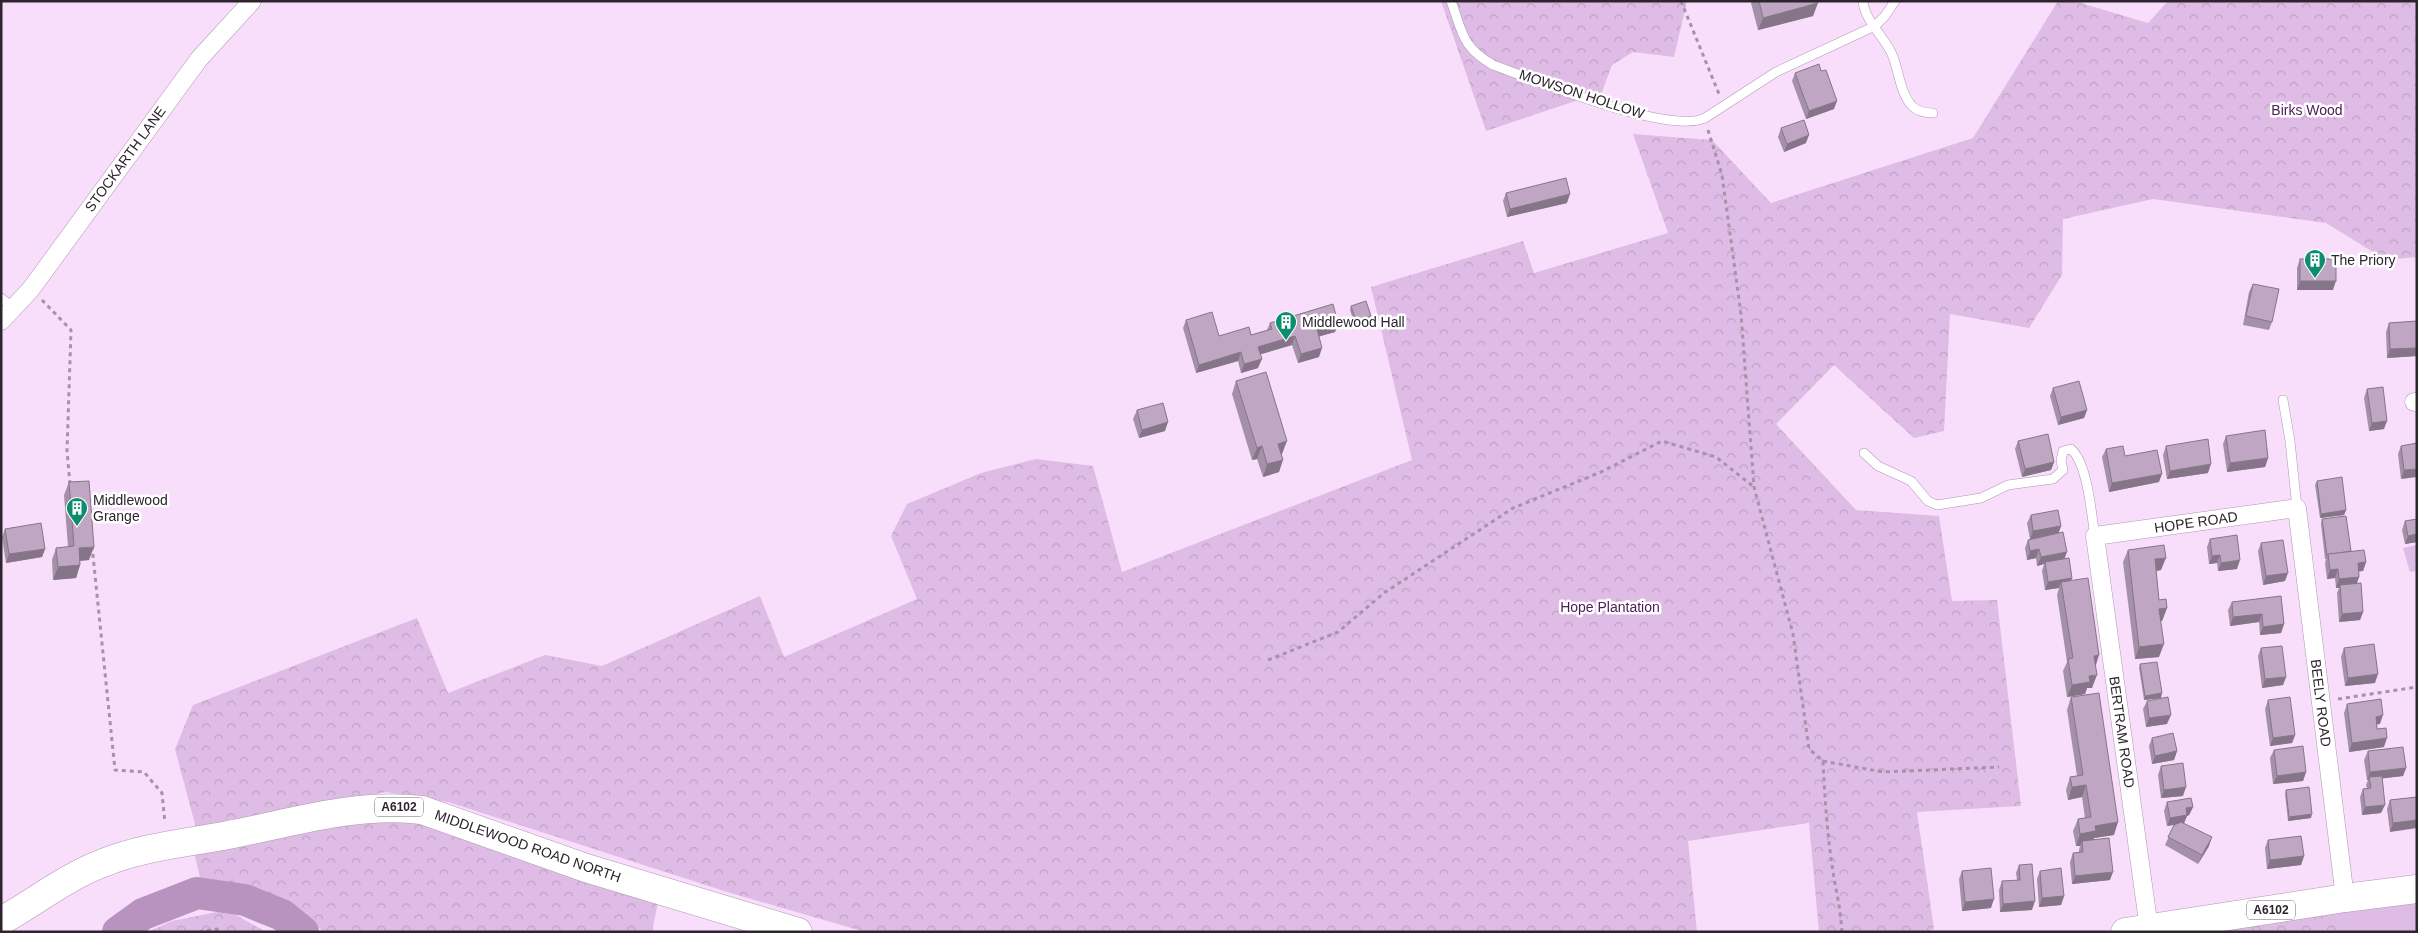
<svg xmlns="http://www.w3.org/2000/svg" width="2418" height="933" font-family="Helvetica,sans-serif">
<defs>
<pattern id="forest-crowns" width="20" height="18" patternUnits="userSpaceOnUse" patternTransform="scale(1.25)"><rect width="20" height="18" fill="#dfbce5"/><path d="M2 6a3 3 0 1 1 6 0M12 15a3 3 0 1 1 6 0" fill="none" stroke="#c0a1c5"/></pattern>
</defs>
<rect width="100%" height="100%" fill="#f8defb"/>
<g fill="#dfbce5">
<polygon points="2417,545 2417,571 2410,572 2403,548"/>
<polygon points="2417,892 2417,932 2340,932 2335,903"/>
</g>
<g fill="url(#forest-crowns)">
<polygon points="1441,1 1687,1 1674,57 1633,52 1612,65 1602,92 1486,131"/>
<polygon points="2058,1 2074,1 2148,23 2168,1 2417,1 2417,257 2386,260 2326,223 2153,199 2063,219 2062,275 2029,328 1950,314 1944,431 1914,438 1834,365 1776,424 1856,510 1939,516 1952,601 1997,600 2021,806 1917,812 1934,929 1926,932 1819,932 1809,823 1688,841 1697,932 865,932 724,891 448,802 386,792 196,828 175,749 193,705 417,618 448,693 545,655 602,666 760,596 784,657 917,599 891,536 907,504 981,473 1036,459 1093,466 1122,572 1412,460 1371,287 1523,241 1534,273 1668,233 1633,134 1712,140 1771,203 1973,138"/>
<polygon points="384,818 418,821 658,902 652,932 324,932 292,907 244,884 200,878 194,852"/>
<polygon points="2335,903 2340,932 2134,932"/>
<polygon points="227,910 266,932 148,932 172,921"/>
</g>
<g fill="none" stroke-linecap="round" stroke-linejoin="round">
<polyline stroke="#b993bf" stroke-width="32" points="118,932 143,914 197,893 245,900 282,915 303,932"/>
<g stroke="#af97b2" stroke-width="10">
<g id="service">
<path d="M 1451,1 C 1463,34 1462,47 1493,65 C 1535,80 1668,135 1705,118 L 1776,72 L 1875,26 L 1885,16 L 1895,1"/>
<path d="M 1863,1 C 1864,19 1883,36 1891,52 C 1899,68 1899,92 1912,106 C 1918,112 1926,113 1933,113"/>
<polyline points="1,298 14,308"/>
<polyline points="2283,400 2290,441 2297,508"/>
<path d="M 1864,453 L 1878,466 L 1911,481 L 1928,501 L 1937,505 L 1981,498 L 2008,485 L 2053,479 L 2063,470 L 2061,461 L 2063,451 L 2071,449 C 2088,464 2091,513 2095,536"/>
</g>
</g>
<g stroke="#af97b2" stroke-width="19">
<g id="minor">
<polyline points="1,321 31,289 199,59 252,1"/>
<polyline points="2414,402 2417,402"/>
<polyline points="2149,929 2095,536 2297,508 2345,898"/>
</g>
</g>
<g stroke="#af97b2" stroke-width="29">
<g id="primary">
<path d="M 1,921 C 35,902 66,877 103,863 C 142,847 187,843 228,835 C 292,823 357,802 422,810 L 586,868 L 798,932"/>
<polyline points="2125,932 2345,898 2417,889"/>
</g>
</g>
<g stroke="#a693a8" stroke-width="3" stroke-dasharray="4 4" stroke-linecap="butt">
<polyline points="1681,1 1719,94"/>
<path d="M 1708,130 L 1722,175 L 1741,314 L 1754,487 L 1793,634 L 1809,749 L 1823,761 C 1825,803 1828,847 1836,889 C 1839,904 1841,917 1842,932"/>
<polyline points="42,300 71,330 67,451 70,484"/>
<polyline points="92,546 115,770 144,772 162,793 165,823"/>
<polyline points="1268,660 1338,632 1384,593 1513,508 1601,472 1662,441 1716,457 1754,487"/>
<polyline points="2338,699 2417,687"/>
<polyline points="1823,761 1883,772 1999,767"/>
<polyline points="199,932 217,929 219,932"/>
</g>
<use href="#service" stroke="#fff" stroke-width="9"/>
<use href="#minor" stroke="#fff" stroke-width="18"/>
<use href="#primary" stroke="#fff" stroke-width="28"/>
</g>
<g fill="#a490a8">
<polygon points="1752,1 1817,1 1813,16 1758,30 1751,3"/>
<polygon points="1795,73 1834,109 1806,119 1792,81"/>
<polygon points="1781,128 1806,143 1784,152 1778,137"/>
<polygon points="1506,193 1567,203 1507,217 1503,201"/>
<polygon points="2300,259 2333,290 2297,290 2297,268"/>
<polygon points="2253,284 2272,322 2269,330 2243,325 2249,292"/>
<polygon points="1351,306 1369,320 1355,325 1350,310"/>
<polygon points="1186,320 1219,336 1251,335 1267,330 1270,323 1338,323 1335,332 1319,336 1319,357 1298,363 1292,345 1260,354 1258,368 1241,373 1238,361 1196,373 1183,328"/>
<polygon points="2417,321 2417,356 2387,358 2386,332 2389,323"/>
<polygon points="1236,381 1282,454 1279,472 1263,477 1257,459 1252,460 1232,394"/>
<polygon points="2053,388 2087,410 2084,418 2058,425 2050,396"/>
<polygon points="2367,389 2384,429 2369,431 2364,398"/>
<polygon points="1137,410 1165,431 1139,438 1133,419"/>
<polygon points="2226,436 2268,458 2265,467 2227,472 2223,444"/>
<polygon points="2018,441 2054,462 2051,470 2022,477 2015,449"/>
<polygon points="2417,443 2401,479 2398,454 2401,446"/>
<polygon points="2166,446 2208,473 2167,479 2163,455"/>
<polygon points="2106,449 2125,456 2159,482 2109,492 2102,457"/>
<polygon points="2317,481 2346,510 2344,515 2320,518 2315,485"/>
<polygon points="69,482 89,560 80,561 80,565 76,578 53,580 52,560 56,548 68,547 64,495"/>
<polygon points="2031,515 2061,526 2058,533 2065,559 2072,578 2071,581 2095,665 2092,688 2087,688 2085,694 2067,697 2063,671 2067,662 2057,595 2059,588 2045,590 2042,571 2044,564 2037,566 2036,558 2027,560 2025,548 2028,540 2030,539 2027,523"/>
<polygon points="2322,519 2351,551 2366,562 2363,571 2359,571 2359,577 2357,583 2363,612 2360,620 2339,622 2337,593 2339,588 2336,588 2335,578 2327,579 2325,563 2326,559 2325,559 2321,524"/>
<polygon points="2417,519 2417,542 2405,544 2402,530 2405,521"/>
<polygon points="5,529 45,549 42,557 6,563 2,537"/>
<polygon points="2210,539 2237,569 2218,571 2217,563 2209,564 2207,547"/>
<polygon points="2261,543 2285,581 2263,585 2258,551"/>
<polygon points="2128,550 2161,570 2156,571 2159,600 2167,608 2162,621 2161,621 2159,657 2135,659 2123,562"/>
<polygon points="2281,596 2284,624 2281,633 2260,635 2259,622 2230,626 2228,610 2232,602"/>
<polygon points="2261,648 2286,677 2283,685 2262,688 2258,656"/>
<polygon points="2344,648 2375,683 2345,686 2341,657"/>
<polygon points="2140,664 2161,698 2144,700 2139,668"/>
<polygon points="2071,697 2114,835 2094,838 2093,840 2110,880 2072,884 2070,862 2073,853 2079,853 2079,850 2080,846 2076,846 2073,831 2078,819 2085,818 2082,797 2068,800 2066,790 2070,777 2077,776 2067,710"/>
<polygon points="2268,700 2295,735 2292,743 2270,746 2265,709"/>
<polygon points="2147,701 2167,724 2146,727 2143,709"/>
<polygon points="2347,704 2380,724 2377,724 2377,729 2384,747 2349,752 2344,713"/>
<polygon points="2152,738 2177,751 2174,760 2152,764 2149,746"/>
<polygon points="2274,750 2306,772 2303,781 2273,784 2270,758"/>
<polygon points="2368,751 2406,768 2403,776 2382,778 2381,813 2362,815 2360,797 2363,789 2367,788 2366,785 2368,780 2367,780 2364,760"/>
<polygon points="2161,766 2183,796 2161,798 2158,775"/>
<polygon points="2286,790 2311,818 2288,821 2285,794"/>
<polygon points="2417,797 2390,832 2387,809 2390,800"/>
<polygon points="2167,802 2193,807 2189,815 2187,816 2184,823 2209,846 2198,864 2165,845 2174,825 2167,826 2164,811"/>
<polygon points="2268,840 2304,856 2301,865 2267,869 2265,848"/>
<polygon points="2019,865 2032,910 2000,912 1999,890 2002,881 2017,880 2016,873"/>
<polygon points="1962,871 1991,908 1962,911 1959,879"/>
<polygon points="2040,871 2064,896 2061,905 2039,907 2037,879"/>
</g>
<g fill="#867588">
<polygon points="1818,3 1813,16 1758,30 1763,18"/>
<polygon points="1837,101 1834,109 1806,119 1809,111"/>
<polygon points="1809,135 1806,143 1784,152 1787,144"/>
<polygon points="1570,194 1567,203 1507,217 1510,209"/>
<polygon points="2300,281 2336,281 2333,290 2297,290"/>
<polygon points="1371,316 1369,320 1355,325 1356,321"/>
<polygon points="1338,323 1335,332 1314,338 1317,329"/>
<polygon points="1295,336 1292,345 1255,356 1258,347"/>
<polygon points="1322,348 1319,357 1298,363 1301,354"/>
<polygon points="2417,348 2417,356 2387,358 2390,349"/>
<polygon points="1241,352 1238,361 1196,373 1199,365"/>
<polygon points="1262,359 1258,368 1241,373 1244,364"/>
<polygon points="2087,410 2084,418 2058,425 2061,417"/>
<polygon points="2387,421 2384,429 2369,431 2372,423"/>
<polygon points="1168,422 1165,431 1139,438 1142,430"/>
<polygon points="1287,441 1282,454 1274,456 1278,444"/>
<polygon points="1262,446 1257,459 1252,460 1257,448"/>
<polygon points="2268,458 2265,467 2227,472 2230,463"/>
<polygon points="1283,460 1279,472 1263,477 1267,464"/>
<polygon points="2054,462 2051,470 2022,477 2025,469"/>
<polygon points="2211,464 2208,473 2167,479 2170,471"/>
<polygon points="2417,469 2417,477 2401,479 2404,470"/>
<polygon points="2162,474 2159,482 2109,492 2112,483"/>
<polygon points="2346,510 2344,515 2320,518 2321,514"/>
<polygon points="2061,526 2058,535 2030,539 2033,531"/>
<polygon points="2417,534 2417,542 2405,544 2408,536"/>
<polygon points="94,547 89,560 75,561 79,548"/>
<polygon points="45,549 42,557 6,563 9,554"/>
<polygon points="2039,549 2036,558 2027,560 2030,551"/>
<polygon points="2067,552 2064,560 2045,562 2044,564 2037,566 2041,557"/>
<polygon points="2220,555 2217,563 2209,564 2212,556"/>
<polygon points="2166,558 2161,570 2150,572 2155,559"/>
<polygon points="2240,560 2237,569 2218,571 2221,563"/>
<polygon points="2366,562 2363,571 2355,572 2358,563"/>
<polygon points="80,565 76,578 53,580 58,567"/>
<polygon points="2338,569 2335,578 2327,579 2330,570"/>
<polygon points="2288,573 2285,581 2263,585 2266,576"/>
<polygon points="2359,577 2356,585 2340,585 2339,588 2336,588 2339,579"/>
<polygon points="2072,578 2069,586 2061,582 2059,588 2045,590 2048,582"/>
<polygon points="2167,608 2162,621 2155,621 2159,609"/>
<polygon points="2363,612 2360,620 2339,622 2342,614"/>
<polygon points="2262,614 2259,622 2230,626 2233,617"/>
<polygon points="2284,624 2281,633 2260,635 2263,627"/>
<polygon points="2164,644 2159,657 2135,659 2139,647"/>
<polygon points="2099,655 2095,668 2094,656"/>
<polygon points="2378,674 2375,683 2345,686 2348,678"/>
<polygon points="2097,675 2092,688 2087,688 2085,694 2067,697 2072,685 2089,676"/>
<polygon points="2286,677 2283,685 2262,688 2265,679"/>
<polygon points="2162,693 2161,698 2144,700 2145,696"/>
<polygon points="2171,715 2167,724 2146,727 2149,718"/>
<polygon points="2383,715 2380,724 2372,725 2376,717"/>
<polygon points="2295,735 2292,743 2270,746 2273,738"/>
<polygon points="2387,738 2384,747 2349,752 2352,743"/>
<polygon points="2177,751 2174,760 2152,764 2155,756"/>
<polygon points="2406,768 2403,776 2370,780 2369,777 2368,780 2367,780 2370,772"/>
<polygon points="2306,772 2303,781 2273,784 2277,776"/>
<polygon points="2086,785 2082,797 2068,800 2072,787"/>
<polygon points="2186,787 2183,796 2161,798 2164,790"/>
<polygon points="2385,805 2381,813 2362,815 2365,807"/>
<polygon points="2193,807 2189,815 2187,816 2184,823 2167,826 2170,818 2186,808"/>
<polygon points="2312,814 2311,818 2288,821 2289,817"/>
<polygon points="2417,820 2417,828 2390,832 2393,823"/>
<polygon points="2118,822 2114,835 2094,838 2091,844 2082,841 2080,846 2076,846 2080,834 2095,826"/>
<polygon points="2212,837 2209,846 2198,864 2202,855"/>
<polygon points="2304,856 2301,865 2267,869 2270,860"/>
<polygon points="2113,872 2110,880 2072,884 2075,876"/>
<polygon points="2064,896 2061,905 2039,907 2042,898"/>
<polygon points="1994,899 1991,908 1962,911 1965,902"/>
<polygon points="2035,901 2032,910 2000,912 2003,904"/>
</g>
<g fill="#bfa7c3" stroke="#867588">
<polygon points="1759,1 1817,1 1818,3 1763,18"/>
<polygon points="1819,64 1821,71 1826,70 1837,101 1809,111 1795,73"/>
<polygon points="1804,120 1809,135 1787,144 1781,128"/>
<polygon points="1566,178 1570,194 1510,209 1506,193"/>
<rect x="2300" y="259" width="36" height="22"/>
<polygon points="2253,284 2279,289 2272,322 2246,316"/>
<polygon points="1366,301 1371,316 1356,321 1351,306"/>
<polygon points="1333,304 1338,323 1317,329 1322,348 1301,354 1295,336 1258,347 1262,359 1244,364 1241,352 1199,365 1186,320 1212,312 1219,336 1249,327 1251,335 1272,329 1270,323"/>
<polygon points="2417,321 2417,348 2390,349 2389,323"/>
<polygon points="1266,372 1287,441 1278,444 1283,460 1267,464 1262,446 1257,448 1236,381"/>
<polygon points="2079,381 2087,410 2061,417 2053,388"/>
<polygon points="2383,387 2387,421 2372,423 2367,389"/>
<polygon points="1163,403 1168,422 1142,430 1137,410"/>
<polygon points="2265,430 2268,458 2230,463 2226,436"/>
<polygon points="2048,434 2054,462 2025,469 2018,441"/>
<polygon points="2208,439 2211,464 2170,471 2166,446"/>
<polygon points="2417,443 2417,469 2404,470 2401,446"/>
<polygon points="2123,446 2125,456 2157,450 2162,474 2112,483 2106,449"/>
<polygon points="2342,477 2346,510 2321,514 2317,481"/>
<polygon points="89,481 94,547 79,548 80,565 58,567 56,548 74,546 69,482"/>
<polygon points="2058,510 2061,526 2033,531 2031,515"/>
<polygon points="2346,516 2351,551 2327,555 2322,519"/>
<polygon points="2417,519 2417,534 2408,536 2405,521"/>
<polygon points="41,523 45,549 9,554 5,529"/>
<polygon points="2063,532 2067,552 2041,557 2039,549 2030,551 2028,540"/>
<polygon points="2237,535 2240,560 2221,563 2220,555 2212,556 2210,539"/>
<polygon points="2283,540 2288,573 2266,576 2261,543"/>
<polygon points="2164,545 2166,558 2155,559 2159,600 2166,599 2167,608 2159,609 2164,644 2139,647 2128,550"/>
<polygon points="2364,550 2366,562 2358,563 2359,577 2339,579 2338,569 2330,570 2328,554"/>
<polygon points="2069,558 2072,578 2048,582 2045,562"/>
<polygon points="2088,578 2099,655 2094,656 2097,675 2089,676 2090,682 2072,685 2068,659 2073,658 2061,582"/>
<polygon points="2361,583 2363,612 2342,614 2340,585"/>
<polygon points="2281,596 2284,624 2263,627 2262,614 2233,617 2232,602"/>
<polygon points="2374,644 2378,674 2348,678 2344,648"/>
<polygon points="2282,646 2286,677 2265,679 2261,648"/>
<polygon points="2157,662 2162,693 2145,696 2140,664"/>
<polygon points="2099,693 2118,822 2095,826 2096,831 2080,834 2078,819 2091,817 2086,785 2072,787 2070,777 2083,775 2071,697"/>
<polygon points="2168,697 2171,715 2149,718 2147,701"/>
<polygon points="2290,697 2295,735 2273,738 2268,700"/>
<polygon points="2381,699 2383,715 2376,717 2377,729 2386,728 2387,738 2352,743 2347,704"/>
<polygon points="2173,733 2177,751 2155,756 2152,738"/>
<polygon points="2303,746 2306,772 2277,776 2274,750"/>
<polygon points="2403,747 2406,768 2370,772 2368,751"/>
<polygon points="2183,763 2186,787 2164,790 2161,766"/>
<polygon points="2382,776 2385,805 2365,807 2363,789 2371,788 2369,777"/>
<polygon points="2309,787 2312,814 2289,817 2286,790"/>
<polygon points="2417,797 2417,820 2393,823 2390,800"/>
<polygon points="2191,798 2193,807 2186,808 2187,815 2170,818 2167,802"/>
<polygon points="2181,822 2212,837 2202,855 2168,837 2174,825"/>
<polygon points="2301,836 2304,856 2270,860 2268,840"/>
<polygon points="2109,838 2113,872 2075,876 2073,853 2083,852 2082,841"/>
<polygon points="2032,864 2035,901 2003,904 2002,881 2020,880 2019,865"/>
<polygon points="1991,868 1994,899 1965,902 1962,871"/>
<polygon points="2061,868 2064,896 2042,898 2040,871"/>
</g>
<defs>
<g id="building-pin" transform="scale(1.125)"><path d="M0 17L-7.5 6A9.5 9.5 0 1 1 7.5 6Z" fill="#0e8c70" stroke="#fff"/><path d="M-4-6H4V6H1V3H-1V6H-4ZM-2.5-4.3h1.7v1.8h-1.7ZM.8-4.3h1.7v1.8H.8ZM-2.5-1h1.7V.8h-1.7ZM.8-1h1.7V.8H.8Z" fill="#fff"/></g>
</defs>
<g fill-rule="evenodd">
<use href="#building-pin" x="2315" y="260"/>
<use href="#building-pin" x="1286" y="322"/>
<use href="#building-pin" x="77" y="508"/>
</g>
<g text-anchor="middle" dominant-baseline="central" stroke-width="5" stroke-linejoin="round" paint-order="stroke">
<g fill="#fff" stroke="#6c666d" stroke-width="1">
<rect x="375" y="797.5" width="48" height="19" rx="4"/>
<rect x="2247" y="900.5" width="48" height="19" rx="4"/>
</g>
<g font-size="12" font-weight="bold" fill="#2d242e">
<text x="399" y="807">A6102</text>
<text x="2271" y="910">A6102</text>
</g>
<g font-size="14" fill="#2d242e" stroke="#fff">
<text transform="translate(1582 94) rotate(18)">MOWSON HOLLOW</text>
<text transform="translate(125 159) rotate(-54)">STOCKARTH LANE</text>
<text transform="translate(2196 522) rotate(-8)">HOPE ROAD</text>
<text transform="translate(2321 703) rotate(83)">BEELY ROAD</text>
<text transform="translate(2122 732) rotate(82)">BERTRAM ROAD</text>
<text transform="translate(528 846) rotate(19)">MIDDLEWOOD ROAD NORTH</text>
</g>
<g font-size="14" fill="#4f2057" stroke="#fff">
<text x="2307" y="110">Birks Wood</text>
<text x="1610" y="607">Hope Plantation</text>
</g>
<g font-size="14" fill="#2d242e" stroke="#fff" text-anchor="start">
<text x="2331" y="260">The Priory</text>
<text x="1302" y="322">Middlewood Hall</text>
<text x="93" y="500">Middlewood<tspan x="93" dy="16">Grange</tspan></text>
</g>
</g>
<rect width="2418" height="933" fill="none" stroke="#2d242e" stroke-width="5"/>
</svg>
